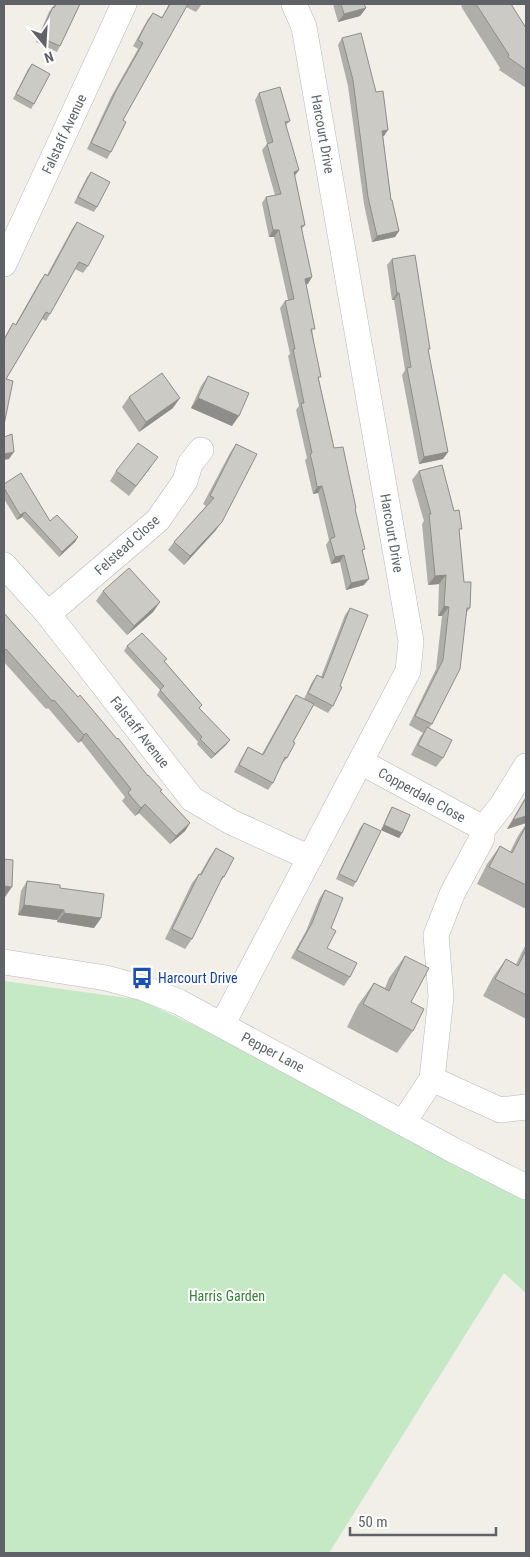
<svg xmlns="http://www.w3.org/2000/svg" width="530" height="1557" font-family="'Roboto Condensed',sans-serif">
<rect width="100%" height="100%" fill="#f1efe8"/>
<polygon fill="#c5e8c5" points="4,981 141,1000 212,1034 405,1139 526,1200 526,1293 504,1273 329,1553 4,1553"/>
<g fill="none" stroke-linecap="round" stroke-linejoin="round">
<g stroke="#b5b8bc" stroke-width="26">
<g id="minor">
<polyline points="4,264 124,4"/>
<polyline points="4,565 48,614 192,799 231,822 310,858"/>
<polyline points="48,614 158,520 185,481 190,464 201,450"/>
<polyline points="361,762 479,826 482,830 482,838 452,894 436,935 441,997 432,1079 403,1123"/>
<polyline points="482,830 502,805 526,766"/>
<polyline points="4,962 106,978 143,988 179,1002 453,1150 526,1187"/>
<polyline points="222,1025 408,671 411,641 304,27 294,4"/>
<polyline points="432,1079 500,1110 526,1107"/>
</g>
</g>
<use href="#minor" stroke="#fff" stroke-width="25"/>
</g>
<g fill="#afaea9">
<polygon points="55,4 80,4 60,46 57,52 36,42 49,12"/>
<polygon points="169,4 202,4 196,12 186,7 123,120 111,152 107,159 87,149 111,97 138,49 133,46 148,19 153,13 162,17"/>
<polygon points="333,4 364,4 366,8 360,16 338,22"/>
<polygon points="461,4 511,4 526,28 526,88 499,70 500,68 462,8"/>
<polygon points="342,38 384,136 383,136 391,200 399,231 395,237 372,242 364,204 348,86 338,45"/>
<polygon points="32,64 34,104 31,109 13,99 28,69"/>
<polygon points="259,93 290,121 286,125 295,177 305,225 302,229 308,284 306,284 319,380 334,448 355,510 363,553 364,585 346,590 340,562 331,564 326,545 329,540 318,493 313,494 305,460 307,458 296,410 299,406 288,356 290,354 280,308 285,301 288,300 274,237 269,237 262,203 266,197 275,195 262,150 267,144 255,100"/>
<polygon points="91,172 97,207 94,212 74,203 87,177"/>
<polygon points="77,222 88,266 83,273 75,269 50,314 46,321 42,319 6,379 4,425 4,338 13,323 15,325 40,281 45,274 47,275 72,229"/>
<polygon points="392,259 428,351 448,452 443,459 419,464 402,375 405,370 394,300 392,300 387,265"/>
<polygon points="208,376 232,426 191,408 201,386"/>
<polygon points="129,397 173,408 139,432 122,407"/>
<polygon points="236,444 216,530 184,565 168,550 174,542 206,506 203,504 230,453"/>
<polygon points="151,467 129,496 110,481 116,471"/>
<polygon points="419,471 459,532 464,582 470,608 467,612 432,724 429,728 443,758 436,767 411,755 420,737 423,733 409,725 436,669 442,616 438,616 439,584 428,585 422,524 424,521 412,480"/>
<polygon points="4,484 50,521 78,537 75,542 59,557 22,517 17,520 4,499"/>
<polygon points="103,591 160,602 153,612 127,635 96,601"/>
<polygon points="350,608 333,706 328,713 313,705 293,742 287,758 281,765 273,783 268,790 234,772 243,755 248,747 262,754 291,702 296,695 304,699 312,682 317,675 321,677 345,615"/>
<polygon points="4,613 160,792 190,823 185,831 170,844 139,813 135,816 122,801 125,797 81,741 78,743 48,708 46,709 4,662"/>
<polygon points="127,646 165,662 202,705 199,709 230,740 226,745 211,759 197,744 198,742 157,695 160,690 124,651"/>
<polygon points="526,796 526,823 507,829"/>
<polygon points="392,807 402,833 399,838 381,830 389,812"/>
<polygon points="364,823 356,882 353,887 336,879 360,828"/>
<polygon points="526,824 526,909 477,884 487,864 500,846 510,852 518,836"/>
<polygon points="216,848 224,877 219,883 192,939 185,949 165,939 192,883 199,874 200,874 209,858"/>
<polygon points="27,881 101,918 94,928 57,922 57,920 18,915 21,891"/>
<polygon points="325,890 331,928 327,948 350,977 344,986 291,958 306,931 319,899"/>
<polygon points="526,944 526,1019 483,996 493,977 506,959 516,964"/>
<polygon points="405,956 411,1002 413,1031 397,1053 347,1027 358,1005 374,983 385,988 389,978"/>
</g>
<g fill="#8f8d8a">
<polygon points="366,8 360,16 338,22 344,14"/>
<polygon points="388,130 384,136 378,137 382,131"/>
<polygon points="299,170 294,177 294,172"/>
<polygon points="273,230 279,230 274,237 269,237"/>
<polygon points="399,231 395,237 372,242 377,236"/>
<polygon points="312,277 308,284 300,285 305,279"/>
<polygon points="397,293 399,293 394,300 392,300"/>
<polygon points="180,398 173,408 139,432 146,422"/>
<polygon points="198,398 239,416 232,426 191,408"/>
<polygon points="14,452 9,459 4,460 4,454"/>
<polygon points="448,452 443,459 419,464 424,457"/>
<polygon points="322,486 318,493 313,494 317,487"/>
<polygon points="25,512 22,517 17,520 20,515"/>
<polygon points="222,522 216,530 184,565 190,556"/>
<polygon points="78,537 75,542 59,557 62,552"/>
<polygon points="344,555 340,562 331,564 335,557"/>
<polygon points="446,575 439,584 428,585 435,576"/>
<polygon points="369,579 364,585 346,590 351,583"/>
<polygon points="160,602 153,612 127,635 134,626"/>
<polygon points="444,606 449,607 442,616 438,616"/>
<polygon points="86,733 81,741 78,743 84,735"/>
<polygon points="230,740 226,745 211,759 215,754"/>
<polygon points="145,804 139,813 135,816 141,808"/>
<polygon points="526,816 526,823 507,829 513,820"/>
<polygon points="190,823 185,831 170,844 176,836"/>
<polygon points="384,825 402,833 399,838 381,830"/>
<polygon points="4,886 12,887 5,897 4,896"/>
<polygon points="24,905 64,910 57,920 18,915"/>
<polygon points="64,913 101,918 94,928 57,922"/>
</g>
<g fill="#cccac5" stroke="#8f8d8a">
<polygon points="56,4 80,4 60,46 39,37 53,7 54,8"/>
<polygon points="170,4 188,4 123,120 126,122 111,152 91,143 116,91 143,43 138,40 145,26 153,13 162,18"/>
<polygon points="341,4 364,4 366,8 344,14"/>
<polygon points="476,4 511,4 526,28 526,70 508,57 509,55"/>
<polygon points="361,33 376,92 383,91 388,130 382,131 391,200 392,200 399,231 377,236 368,197 353,80 342,38"/>
<polygon points="32,64 50,74 34,104 16,94"/>
<polygon points="280,87 290,121 285,122 299,170 294,172 305,225 301,226 312,277 305,279 315,329 311,329 321,377 318,377 334,448 343,447 356,508 355,509 365,549 362,550 369,579 351,583 344,555 335,557 330,539 335,537 322,486 317,487 314,470 310,454 312,453 301,403 304,403 293,349 295,349 285,301 294,299 279,230 273,230 266,197 281,194 267,144 273,142 259,93"/>
<polygon points="91,172 110,182 97,207 78,197"/>
<polygon points="77,222 104,236 88,266 79,262 50,314 46,312 6,379 13,381 4,425 4,340 13,323 16,325 45,274 48,276"/>
<polygon points="415,255 430,349 428,349 448,452 424,457 407,368 411,367 399,293 397,293 392,259"/>
<polygon points="162,373 180,398 146,422 129,397"/>
<polygon points="208,376 249,393 239,416 198,398"/>
<polygon points="12,434 14,452 4,454 4,437"/>
<polygon points="138,443 158,457 136,486 116,471"/>
<polygon points="236,444 257,454 222,522 190,556 174,542 214,498 210,496"/>
<polygon points="442,465 454,511 459,510 462,529 459,529 464,582 471,582 470,608 467,608 460,669 432,724 415,716 443,660 449,607 444,606 446,575 435,576 429,514 431,514 419,471"/>
<polygon points="21,473 50,521 57,515 78,537 62,552 25,512 20,515 4,488 4,484"/>
<polygon points="129,568 160,602 134,626 103,591"/>
<polygon points="350,608 368,615 340,686 342,687 333,706 308,693 317,675 323,678"/>
<polygon points="4,613 78,697 80,695 117,739 118,738 148,776 148,775 162,790 160,791 190,823 176,836 145,804 141,808 128,793 131,789 86,733 84,735 54,700 52,701 6,649 4,651"/>
<polygon points="142,633 167,659 164,661 202,705 199,708 230,740 215,754 200,739 202,737 160,690 164,686 127,646"/>
<polygon points="296,695 314,704 293,742 295,743 287,758 285,757 273,783 239,765 248,747 263,755"/>
<polygon points="427,727 452,740 443,758 418,745"/>
<polygon points="526,798 526,816 513,820"/>
<polygon points="392,807 410,815 402,833 384,825"/>
<polygon points="364,823 381,831 356,882 339,874"/>
<polygon points="526,826 526,885 489,867 500,846 512,853"/>
<polygon points="216,848 234,858 224,877 223,876 192,939 172,929 199,874 201,875"/>
<polygon points="4,859 13,860 12,887 4,886"/>
<polygon points="27,881 60,885 60,888 104,894 101,918 64,913 64,910 24,905"/>
<polygon points="325,890 343,898 331,928 336,931 327,948 357,963 350,977 297,950 312,923"/>
<polygon points="526,950 526,995 495,979 506,959 518,966"/>
<polygon points="405,956 429,968 411,1002 424,1009 413,1031 363,1004 374,983 389,991"/>
</g>
<defs>
<g id="bus-bare" transform="scale(1.725)"><path d="M-5-6H5V4H4V6H2V4H-2V6H-4V4H-5ZM-3.5-4V0h7V-4ZM-3.5 1.2v1.5H-2V1.2ZM2 1.2v1.5H3.5V1.2Z" fill="#1a4fb4" stroke="#fff" stroke-width="2.5" paint-order="stroke"/></g>
</defs>
<g fill-rule="evenodd">
<use href="#bus-bare" x="142" y="978"/>
</g>
<g text-anchor="middle" dominant-baseline="central" stroke-width="4" stroke-linejoin="round" paint-order="stroke">
<g font-size="14" fill="#5f6368" stroke="#fff">
<text transform="translate(64 134) rotate(-65)">Falstaff Avenue</text>
<text transform="translate(323 134) rotate(80)">Harcourt Drive</text>
<text transform="translate(392 533) rotate(80)">Harcourt Drive</text>
<text transform="translate(127 545) rotate(-42)">Felstead Close</text>
<text transform="translate(140 732) rotate(52)">Falstaff Avenue</text>
<text transform="translate(422 795) rotate(29)">Copperdale Close</text>
<text transform="translate(273 1052) rotate(28)">Pepper Lane</text>
</g>
<g font-size="14" fill="#164399" stroke="#fff" text-anchor="start">
<text x="158" y="978">Harcourt Drive</text>
</g>
<g font-size="14" fill="#348238" stroke="#fff">
<text x="227" y="1296">Harris Garden</text>
</g>
</g>
<rect width="530" height="1557" fill="none" stroke="#5f6368" stroke-width="10"/>
<g transform="translate(45 45) rotate(162)" stroke="#ffffff" stroke-width="4" paint-order="stroke">
<path d="M0-4L9 19L0 12L-9 19Z" fill="#5f6368"/>
<text y="-8" font-size="14" font-weight="bold" text-anchor="middle" fill="#5f6368">N</text>
</g>
<path d="M350 1527v8h146v-8" fill="none" stroke="#5f6368" stroke-width="2.5"/>
<text x="358" y="1527" font-size="15" fill="#5f6368" stroke="#ffffff" stroke-width="4" paint-order="stroke">50 m</text>
</svg>
